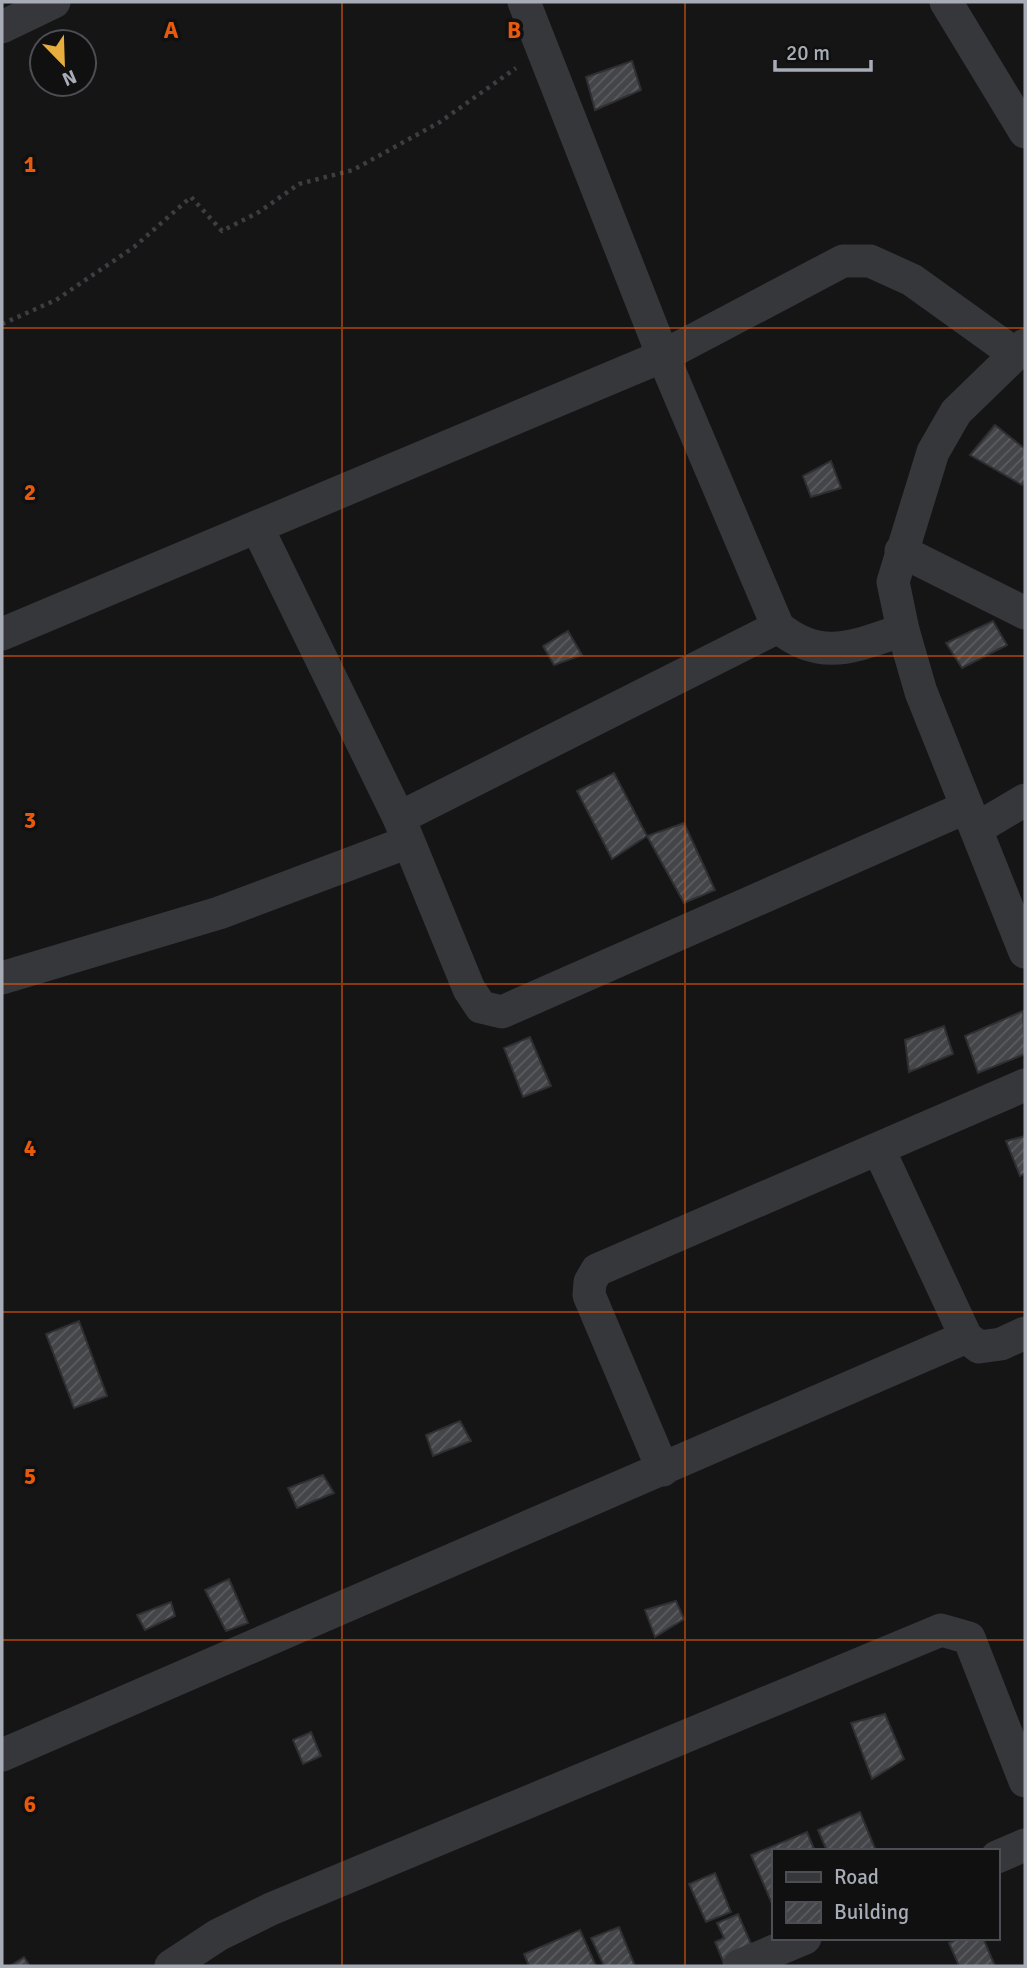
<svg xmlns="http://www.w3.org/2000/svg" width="1027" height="1968" font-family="Signika,sans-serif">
<defs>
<pattern id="building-hatch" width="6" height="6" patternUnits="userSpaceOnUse" patternTransform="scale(1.75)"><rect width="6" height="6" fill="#444549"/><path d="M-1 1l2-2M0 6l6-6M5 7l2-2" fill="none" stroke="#5c5d61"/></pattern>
</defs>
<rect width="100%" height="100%" fill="#151516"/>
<g fill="url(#building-hatch)" stroke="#2f2f32" stroke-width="2">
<polygon points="632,61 641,90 595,110 586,77"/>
<polygon points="995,425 1025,449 1025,480 1022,485 970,455"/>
<polygon points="831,461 841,488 811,497 803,476"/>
<polygon points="993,621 1007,645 962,668 946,643"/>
<polygon points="568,631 582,655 554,665 543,646"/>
<polygon points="614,773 647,836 612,859 577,791"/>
<polygon points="684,823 715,890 684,903 647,836"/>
<polygon points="1023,1011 1025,1054 978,1073 965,1036"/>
<polygon points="944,1026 953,1054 909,1072 905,1040"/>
<polygon points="530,1037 551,1086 523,1097 504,1048"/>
<polygon points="1025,1136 1025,1173 1020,1176 1006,1141"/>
<polygon points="79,1321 107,1396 74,1408 46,1334"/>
<polygon points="460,1421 471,1441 433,1456 426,1435"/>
<polygon points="323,1475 334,1493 297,1508 288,1488"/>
<polygon points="229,1579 248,1623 226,1631 205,1590"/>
<polygon points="676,1601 684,1619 655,1637 645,1610"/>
<polygon points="171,1602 175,1616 145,1630 137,1615"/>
<polygon points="885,1714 904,1759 872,1779 851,1723"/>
<polygon points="311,1732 321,1756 303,1764 293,1740"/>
<polygon points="860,1812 876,1851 827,1851 818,1830"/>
<polygon points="807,1832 815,1851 773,1851 773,1906 751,1855"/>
<polygon points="715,1873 731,1912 706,1922 689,1884"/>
<polygon points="738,1914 755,1953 725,1966 715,1942 724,1938 717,1923"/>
<polygon points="619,1927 635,1966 604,1966 591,1938"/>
<polygon points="580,1930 596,1966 529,1966 524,1954"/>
<polygon points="960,1938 983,1938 995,1966 959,1966 949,1943"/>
<polygon points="24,1957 30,1966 10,1966"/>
</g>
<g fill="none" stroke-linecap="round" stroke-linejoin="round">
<polyline stroke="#3c3e42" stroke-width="4.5" stroke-dasharray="3.5 5" stroke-linecap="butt" points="2,324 56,300 134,247 191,197 222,231 259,212 299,184 353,170 440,122 516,68"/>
<g stroke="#36373b" stroke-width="33">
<path d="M 524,2 L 663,356 L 778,627 C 822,663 854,646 903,630"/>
<polyline points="946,2 1025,132"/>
<polyline points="2,27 54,2"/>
<polyline points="1025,345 956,412 933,452 893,582 903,630 921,692 1025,952"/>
<polyline points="257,527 399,818 469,989 481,1007 502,1012 967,807"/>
<polyline points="901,551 1025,613"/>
<polyline points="2,634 663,356 843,261 870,261 912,280 1015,354"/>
<polyline points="399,818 778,627"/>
<polyline points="976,829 1025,800"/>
<polyline points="2,978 219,913 408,842"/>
<polyline points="879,1150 966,1337 979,1347 1001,1344 1025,1333"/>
<polyline points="663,1470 589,1295 590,1282 597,1270 1025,1085"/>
<polyline points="2,1755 966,1337"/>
<polyline points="997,1857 1025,1845"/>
<polyline points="171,1966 218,1935 271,1909 941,1630 969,1638 1025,1781"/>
<polyline points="739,1966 805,1938"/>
</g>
</g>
<path fill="none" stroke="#e8590c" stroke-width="2" stroke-opacity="0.55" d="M 342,2 L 342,1966M 685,2 L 685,1966M 2,328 L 1025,328M 2,656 L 1025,656M 2,984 L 1025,984M 2,1312 L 1025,1312M 2,1640 L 1025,1640"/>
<g font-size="23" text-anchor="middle" font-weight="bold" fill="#e8590c" stroke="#101011" stroke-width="7" stroke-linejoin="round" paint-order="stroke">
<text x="171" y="38">A</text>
<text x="514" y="38">B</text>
<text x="30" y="172">1</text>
<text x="30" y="500">2</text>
<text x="30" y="828">3</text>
<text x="30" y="1156">4</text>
<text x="30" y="1484">5</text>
<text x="30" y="1812">6</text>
</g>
<rect width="1027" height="1968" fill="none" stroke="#a7acb6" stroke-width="7"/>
<rect x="772" y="1849" width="228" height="91" fill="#101011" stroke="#4c4e53" stroke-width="2"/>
<rect x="786" y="1872" width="35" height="10" fill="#36373b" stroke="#4c4e53" stroke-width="2"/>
<text x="834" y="1884" font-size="21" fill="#a7acb6">Road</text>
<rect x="786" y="1902" width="35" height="21" fill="url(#building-hatch)" stroke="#4c4e53" stroke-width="2"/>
<text x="834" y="1919" font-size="21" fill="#a7acb6">Building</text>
<g transform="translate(63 63) rotate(157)"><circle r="33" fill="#101011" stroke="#4c4e53" stroke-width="2"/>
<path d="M0-5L12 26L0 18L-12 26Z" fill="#e7ae3d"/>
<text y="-10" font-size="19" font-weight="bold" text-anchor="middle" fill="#a7acb6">N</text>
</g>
<path d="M775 60v10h96v-10" fill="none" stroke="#a7acb6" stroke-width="3.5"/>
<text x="786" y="60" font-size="21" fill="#a7acb6" stroke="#101011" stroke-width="5" paint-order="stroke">20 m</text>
</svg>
